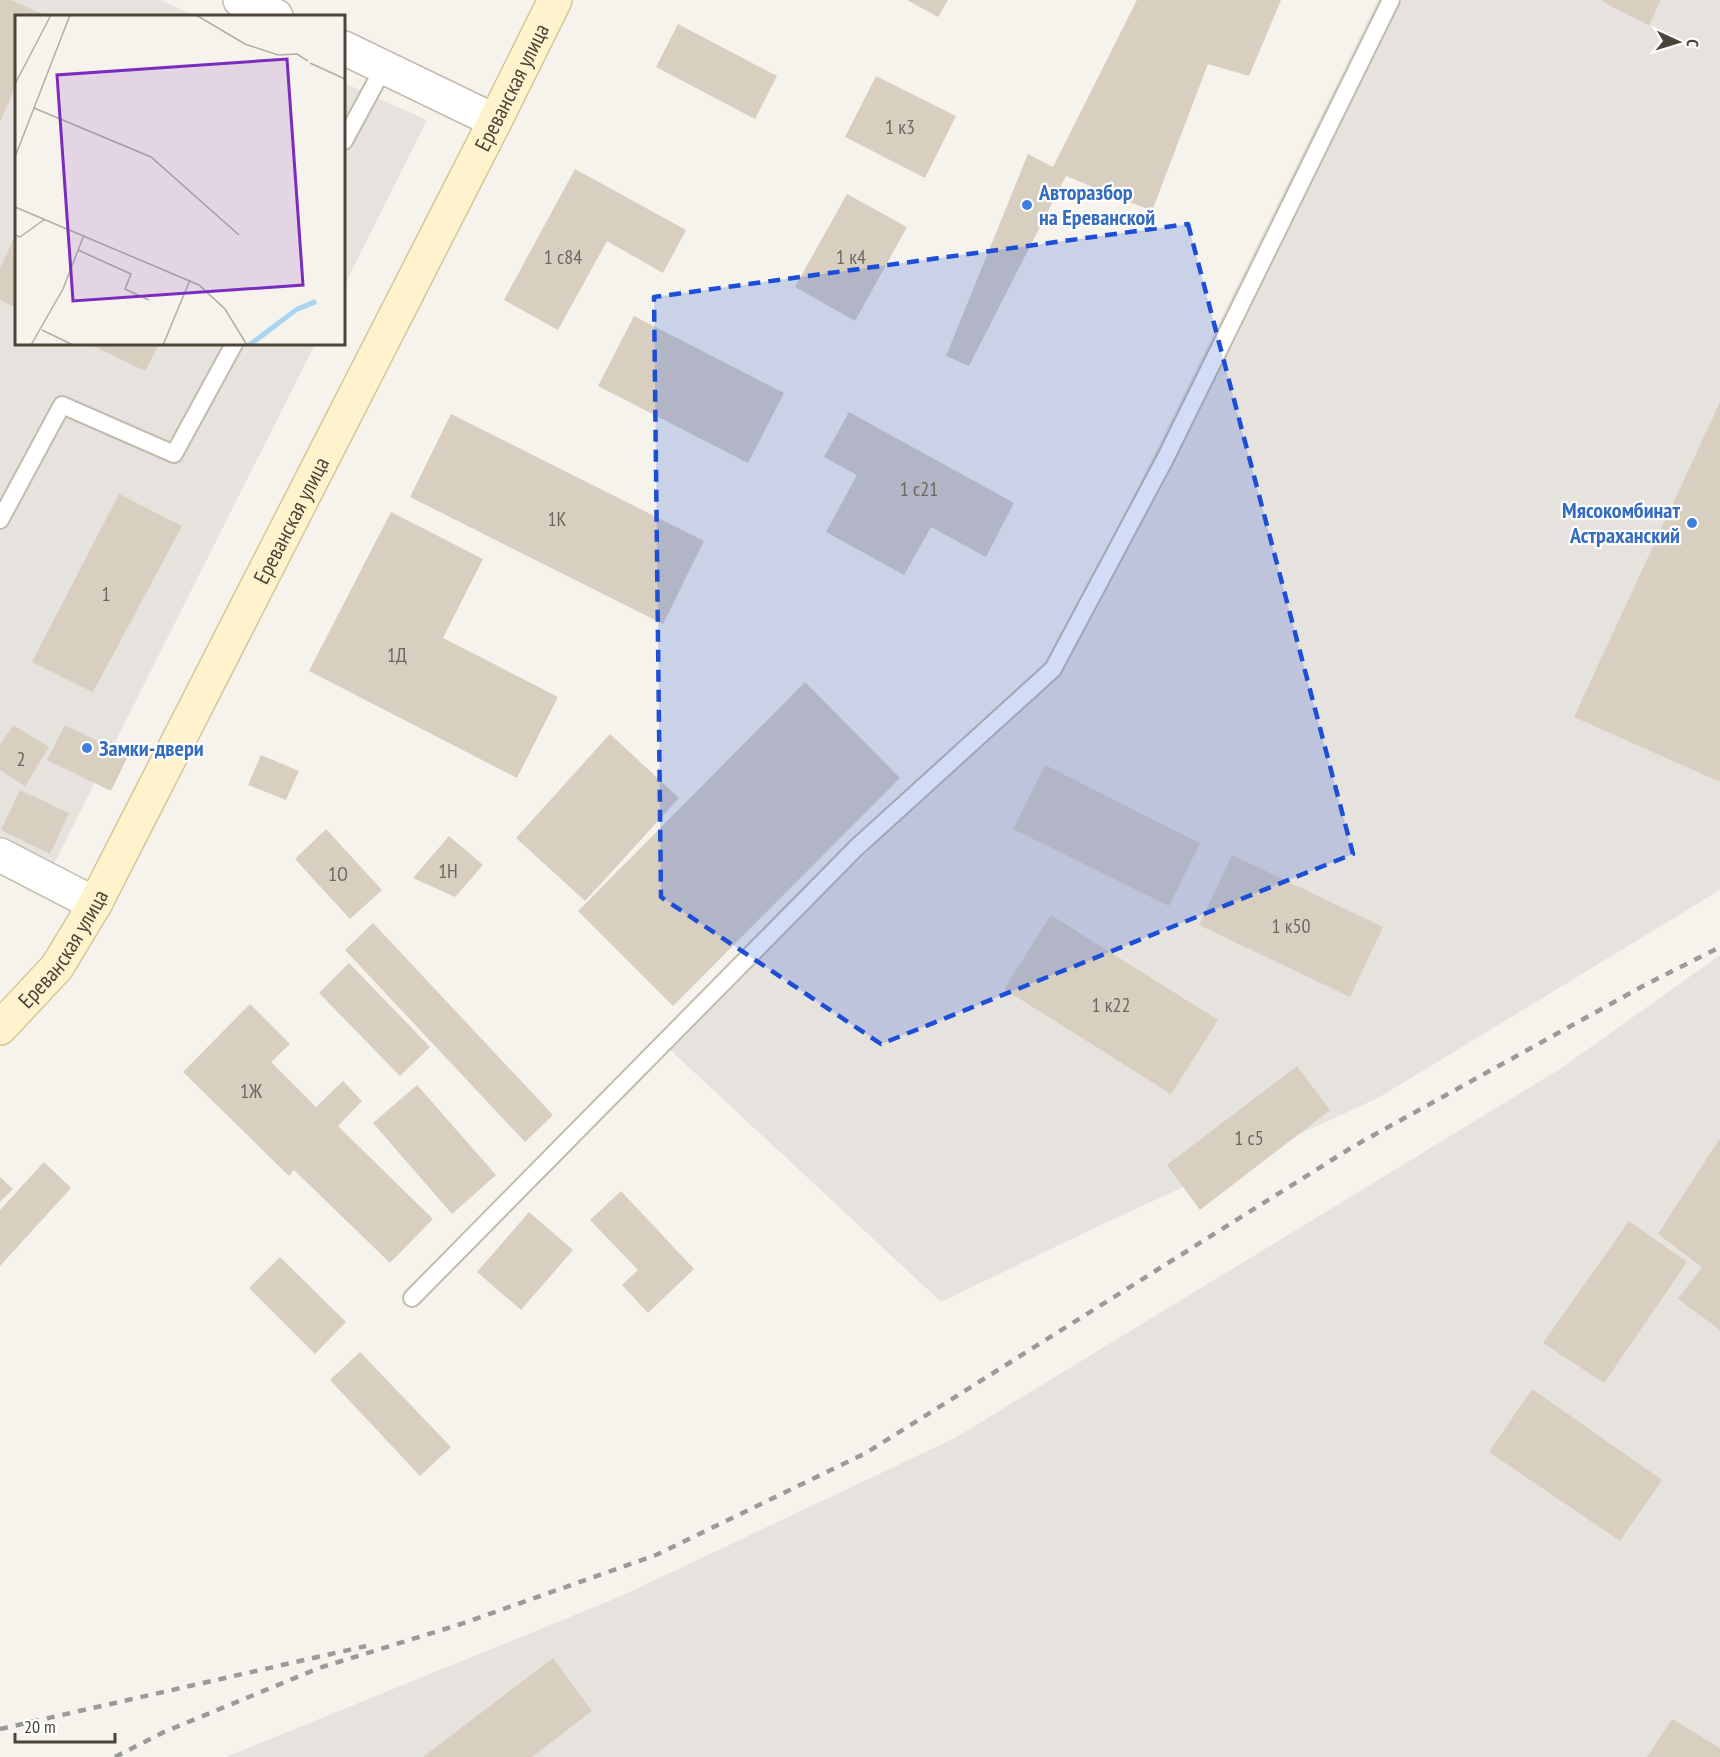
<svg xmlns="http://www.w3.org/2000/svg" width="1720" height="1757" font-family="'PT Sans Narrow',sans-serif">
<rect width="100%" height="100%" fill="#f6f3ec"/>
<g fill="#e6e2dd">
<polygon points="0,0 160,0 196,16 16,16 16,344 315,344 53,866 0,839"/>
<polygon points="1378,0 1720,0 1720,890 1378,1098 1107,1222 941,1302 666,1046 1040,686"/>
<polygon points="344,83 427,120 344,286"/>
<polygon points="1720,955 1720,1757 226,1757 619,1597 955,1438 1560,1069"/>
</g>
<g fill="#d8cfc1">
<polygon points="0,0 11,0 47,16 16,16 16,86 0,122"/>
<polygon points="907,0 948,0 938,17"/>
<polygon points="1137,0 1281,0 1249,76 1208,64 1152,211 1066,176 969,366 946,356 1028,154 1053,167"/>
<polygon points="1603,0 1661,0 1649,25 1603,2"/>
<polygon points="678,24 777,76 755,119 656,67"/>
<polygon points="876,76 956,116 925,178 845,137"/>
<polygon points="575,169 686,230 663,273 607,241 558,330 504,300"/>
<polygon points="847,194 907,227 855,321 795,287"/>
<polygon points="16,234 16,308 0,300 0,268"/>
<polygon points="634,316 784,393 748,463 598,386"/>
<polygon points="89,344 159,344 145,371"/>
<polygon points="1720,402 1720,782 1574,717"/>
<polygon points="849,412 1014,503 986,557 931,527 904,575 826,532 857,475 824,457"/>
<polygon points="451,414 704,541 663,624 410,497"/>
<polygon points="119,494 182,526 93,692 32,662"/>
<polygon points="391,512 483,559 443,638 558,697 517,778 309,671"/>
<polygon points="805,682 900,778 673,1006 578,911"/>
<polygon points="13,725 49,747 25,786 0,770 0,745"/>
<polygon points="65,725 128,756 111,791 47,760"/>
<polygon points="610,734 679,798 585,901 516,838"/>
<polygon points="261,755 299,771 286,800 248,785"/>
<polygon points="1045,765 1200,843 1169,906 1013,829"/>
<polygon points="20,790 69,813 50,854 1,830"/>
<polygon points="326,829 382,890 350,919 295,859"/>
<polygon points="449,836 483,865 455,897 413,878"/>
<polygon points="1232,855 1383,927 1350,997 1199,925"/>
<polygon points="1051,915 1218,1020 1171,1094 1004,989"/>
<polygon points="373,923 553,1115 525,1142 345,950"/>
<polygon points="349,963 430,1047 400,1076 319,993"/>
<polygon points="250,1004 290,1044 271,1062 316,1107 343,1081 362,1101 338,1126 433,1219 390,1263 294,1170 289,1176 183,1072"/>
<polygon points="1297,1066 1330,1110 1200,1210 1167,1165"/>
<polygon points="417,1085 496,1175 452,1214 373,1123"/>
<polygon points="1720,1138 1720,1330 1678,1299 1702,1267 1658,1234"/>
<polygon points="44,1162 71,1188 0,1266 0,1210"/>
<polygon points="0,1177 13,1189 0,1202"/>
<polygon points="621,1191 694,1269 648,1313 622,1285 638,1270 590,1220"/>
<polygon points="529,1212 573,1250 521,1310 477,1272"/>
<polygon points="1629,1221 1687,1262 1604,1383 1543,1343"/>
<polygon points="280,1257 346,1322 315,1354 249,1288"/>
<polygon points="360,1352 451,1447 420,1476 330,1380"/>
<polygon points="1532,1389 1662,1480 1620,1541 1489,1452"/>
<polygon points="553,1658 592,1711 532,1757 423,1757"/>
<polygon points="1672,1719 1720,1748 1720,1757 1647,1757"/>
</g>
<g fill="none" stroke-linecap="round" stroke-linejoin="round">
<g stroke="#c2bbae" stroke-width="20">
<g id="lane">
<polyline points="344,141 384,67"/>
<polyline points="0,520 62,405 174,454 234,344"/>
<polyline points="412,1298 856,848 1053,669 1165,459 1391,0"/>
</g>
</g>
<g stroke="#c2bbae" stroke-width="36">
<g id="street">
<polyline points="240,0 276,16"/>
<polyline points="344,48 495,121"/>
<polyline points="0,855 95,904"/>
</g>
</g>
<g stroke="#d6c79b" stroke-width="36">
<g id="secondary">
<path id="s1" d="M 0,1028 L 57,967 L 95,904 L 495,121 L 555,0"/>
</g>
</g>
<use href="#lane" stroke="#fff" stroke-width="16"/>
<use href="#street" stroke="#fff" stroke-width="33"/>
<use href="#secondary" stroke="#fff3cd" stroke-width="33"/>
<g stroke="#9a9a9a" stroke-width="4.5" stroke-dasharray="8 8" stroke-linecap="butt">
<polyline points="0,1729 366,1646"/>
<polyline points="115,1757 164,1732 319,1668 461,1624 656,1555 866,1453 1354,1146 1643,986 1720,947"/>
</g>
</g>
<path fill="#1d4ed8" fill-opacity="0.2" stroke="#1d4ed8" stroke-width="4.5" stroke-dasharray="12 8" stroke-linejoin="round" d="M 1188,224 L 1353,854 L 881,1044 L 661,897 L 654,297 Z"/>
<g fill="#3f7fe0" stroke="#fff" stroke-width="2">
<circle cx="1027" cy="205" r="6"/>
<circle cx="1692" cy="523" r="6"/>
<circle cx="87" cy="748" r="6"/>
</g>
<g text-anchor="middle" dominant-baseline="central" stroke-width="4.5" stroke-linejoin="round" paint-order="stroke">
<g font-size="20" fill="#6e675b">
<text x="900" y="127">1 к3</text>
<text x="563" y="257">1 с84</text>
<text x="851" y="257">1 к4</text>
<text x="919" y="489">1 с21</text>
<text x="557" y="519">1К</text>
<text x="106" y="594">1</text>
<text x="397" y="655">1Д</text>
<text x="21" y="759">2</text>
<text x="448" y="871">1Н</text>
<text x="338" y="874">1О</text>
<text x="1291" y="926">1 к50</text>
<text x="1111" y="1005">1 к22</text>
<text x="251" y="1091">1Ж</text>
<text x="1249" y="1138">1 с5</text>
</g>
<g font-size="22" fill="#4b4439" stroke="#fff">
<text stroke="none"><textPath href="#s1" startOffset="1074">Ереванская улица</textPath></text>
<text stroke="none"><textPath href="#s1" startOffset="588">Ереванская улица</textPath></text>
<text stroke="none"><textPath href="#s1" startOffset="102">Ереванская улица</textPath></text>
</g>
<g font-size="22" font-weight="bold" fill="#366cbe" stroke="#fff" text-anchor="start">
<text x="1039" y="192">Авторазбор<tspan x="1039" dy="25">на Ереванской</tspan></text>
<text x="1680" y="510" text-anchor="end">Мясокомбинат<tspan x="1680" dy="25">Астраханский</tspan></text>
<text x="99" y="748">Замки-двери</text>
</g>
</g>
<g transform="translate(15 15)">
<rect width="330" height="330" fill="#f6f3ec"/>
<path d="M 300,284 L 302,289 L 282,297 L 239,330 L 230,330 L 281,292 Z" fill="#a9d4f2"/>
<path fill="none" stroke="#b2ada4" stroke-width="1.5" d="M 181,0 L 230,29 L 263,40 L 282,39 L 293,46M 295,48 L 330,64M 0,69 L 36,0M 19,93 L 136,142 L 224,220M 0,142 L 55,0M 0,192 L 184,270 L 210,294 L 232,330M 0,220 L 5,222 L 30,204M 63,235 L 116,259 L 110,274 L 134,285M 27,315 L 58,330M 16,330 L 48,274 L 69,220M 148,330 L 175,265"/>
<path fill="#7b2cbf" fill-opacity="0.15" stroke="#7b2cbf" stroke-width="3" d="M 272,44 L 288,270 L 58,286 L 42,60 Z"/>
<rect width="330" height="330" fill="none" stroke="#4b4439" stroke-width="3"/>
</g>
<g transform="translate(1678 42) rotate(94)" stroke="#ffffff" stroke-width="4.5" paint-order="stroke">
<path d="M0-4.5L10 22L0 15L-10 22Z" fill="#4b4439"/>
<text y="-9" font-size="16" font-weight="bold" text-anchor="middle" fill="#4b4439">С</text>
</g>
<path d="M15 1733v9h100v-9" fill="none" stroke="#4b4439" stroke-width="3"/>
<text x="24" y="1733" font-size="18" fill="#4b4439" stroke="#ffffff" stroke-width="4.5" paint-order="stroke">20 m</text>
</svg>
